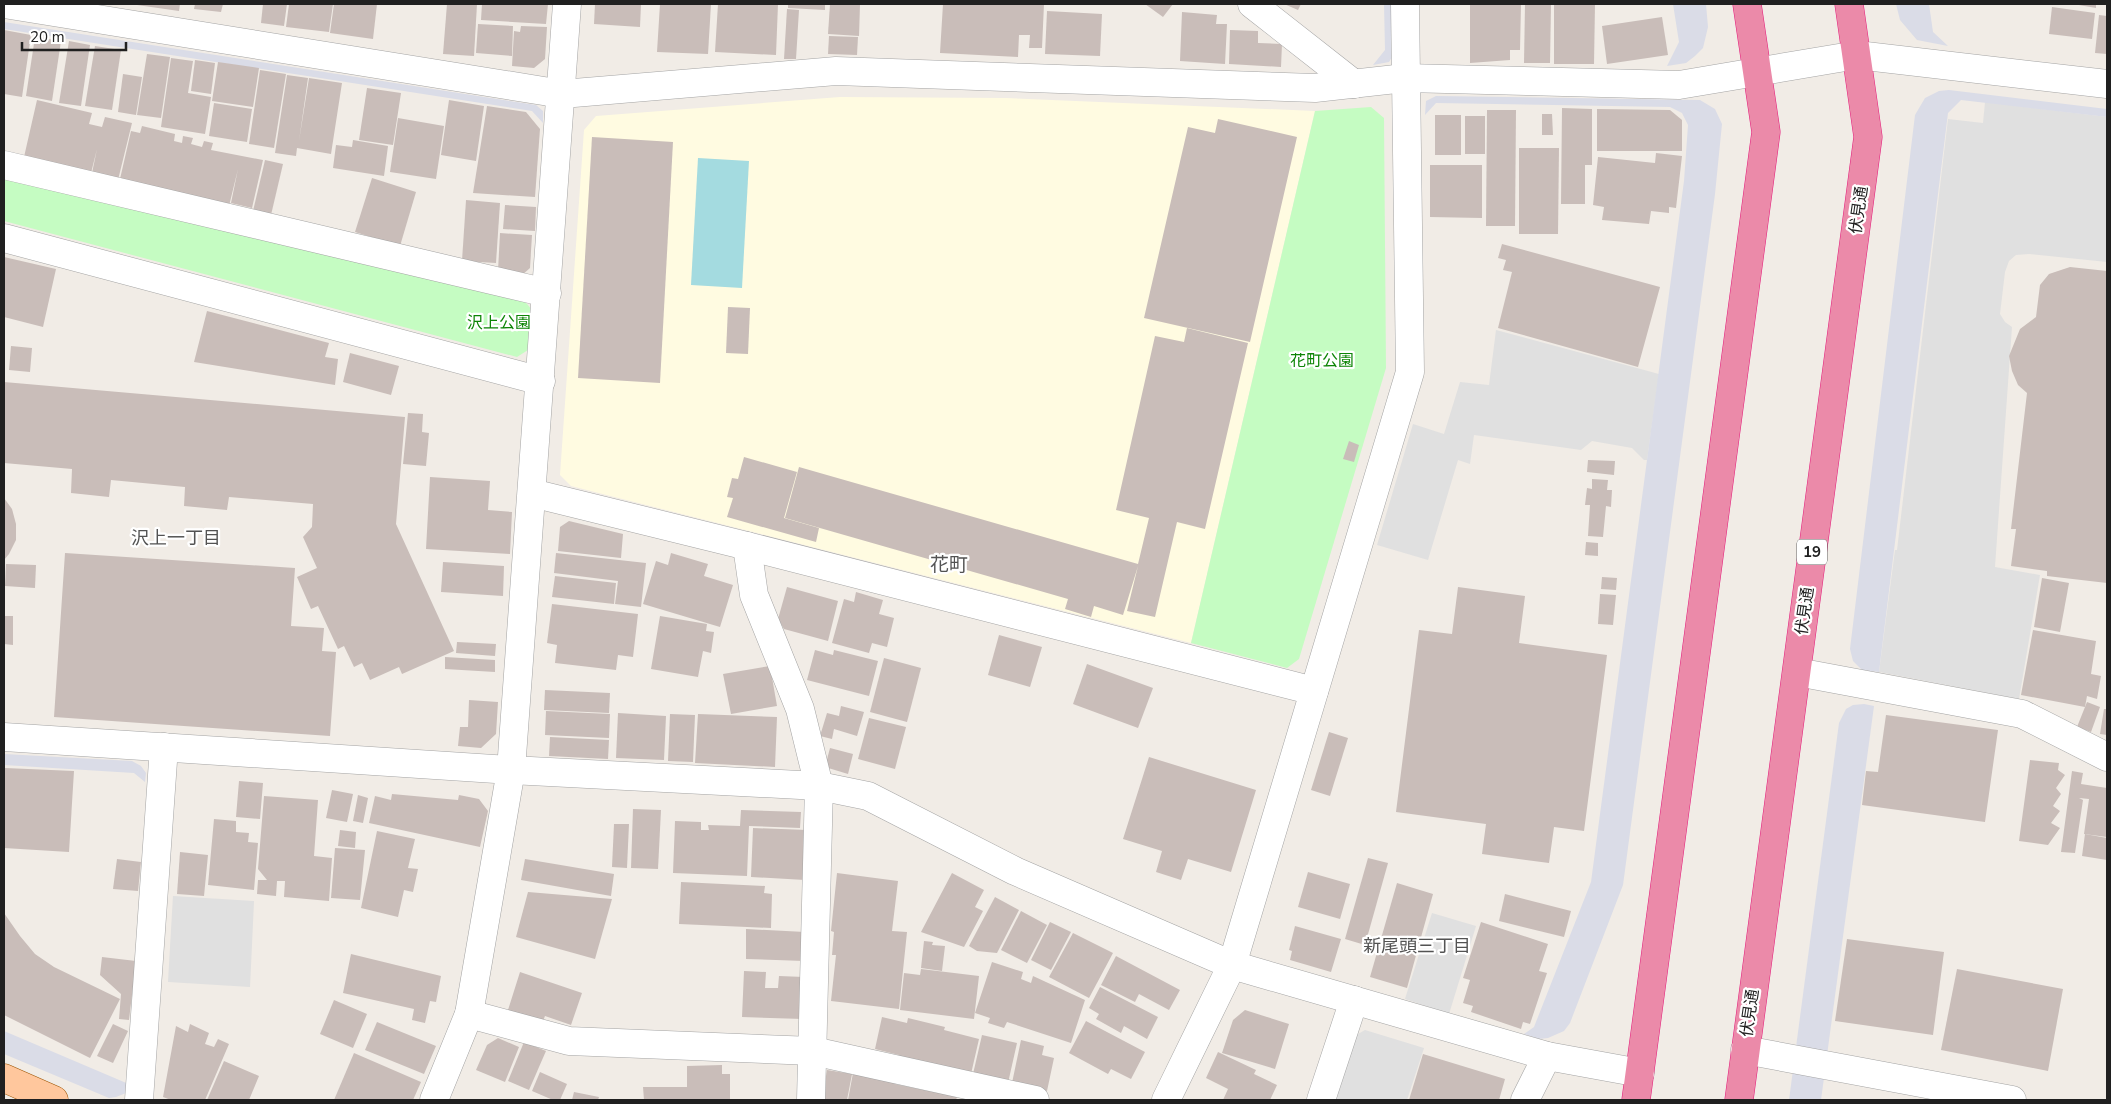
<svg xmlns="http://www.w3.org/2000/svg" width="2111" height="1104" font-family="'Nunito Sans','Noto Sans JP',sans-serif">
<rect width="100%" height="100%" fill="#f1ece6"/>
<polygon fill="#fffbe1" points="840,97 1006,98 1315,111 1191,643 571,486 560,475 584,130 596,116"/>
<g fill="#c5fcc2">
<polygon points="1371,107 1384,118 1386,368 1299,659 1287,668 1191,643 1315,111"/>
<polygon points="4,176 523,299 532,310 528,350 517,357 4,221"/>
</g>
<g fill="#e0e0e0">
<polygon points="1985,102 2107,117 2107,262 2029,254 2016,255 2009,261 2005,272 2000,314 2005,322 2012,327 1995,567 2040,575 2019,699 1879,672 1895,550 1897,550 1948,119 1983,123"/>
<polygon points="1496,330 1659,374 1647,460 1644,460 1632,448 1592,441 1581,450 1474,435 1470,464 1458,460 1428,560 1377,545 1413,424 1444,434 1460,382 1489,385"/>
<polygon points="173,896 254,901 250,987 168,982"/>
<polygon points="1432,913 1476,926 1449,1014 1405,999"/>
<polygon points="1365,1030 1424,1048 1407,1100 1332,1100 1351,1038"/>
</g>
<g fill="#dadce7">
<polygon points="1384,4 1393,4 1394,54 1389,62 1373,65 1385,50"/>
<polygon points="1673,4 1706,4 1708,27 1703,48 1695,56 1686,63 1667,66 1679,42"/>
<polygon points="1896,4 1929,4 1933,32 1948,46 1917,40 1900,20"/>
<polygon points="4,22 536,105 543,111 543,123 532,111 4,29"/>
<polygon points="1949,90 2107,109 2107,117 1961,100 1948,113 1879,672 1862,670 1853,661 1850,649 1915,115 1925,98 1939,91"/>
<polygon points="1436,96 1700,100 1715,109 1722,124 1715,194 1623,885 1570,1023 1564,1031 1548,1038 1539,1039 1524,1034 1534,1027 1591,882 1684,181 1688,125 1682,113 1670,107 1436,103 1425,115 1426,101"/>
<polygon points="1864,704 1874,706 1821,1100 1789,1100 1839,723 1846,709 1853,705"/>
<polygon points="4,754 132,761 141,766 146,773 145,782 134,773 4,765"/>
<polygon points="4,1031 131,1085 126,1093 116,1097 109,1098 4,1054"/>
</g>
<polygon fill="#a4dbe0" points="698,158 749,161 742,288 691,285"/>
<g fill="#c9bdb9">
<polygon points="130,4 180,4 179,11"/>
<polygon points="195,4 223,4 221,12 194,9"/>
<polygon points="263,4 287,4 284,26 261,23"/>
<polygon points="289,4 333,4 329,32 286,27"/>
<polygon points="334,4 377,4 373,39 330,33"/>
<polygon points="447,4 477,4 474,56 443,54"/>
<polygon points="482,4 548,4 546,24 481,20"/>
<polygon points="595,4 641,4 640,27 594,24"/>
<polygon points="660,4 711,4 708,54 657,52"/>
<polygon points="718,4 778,4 776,55 715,52"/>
<polygon points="788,4 825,4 825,10 788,8"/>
<polygon points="830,4 860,4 859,36 828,34"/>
<polygon points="943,4 1044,4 1042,48 1029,48 1030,35 1019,35 1018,57 940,53"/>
<polygon points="1145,4 1173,4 1163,17"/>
<polygon points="1284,4 1301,4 1298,10"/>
<polygon points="1470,4 1521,4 1520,50 1510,50 1510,60 1470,63"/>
<polygon points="1525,4 1551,4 1550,63 1524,63"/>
<polygon points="1554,4 1595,4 1594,64 1554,64"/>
<polygon points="2073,4 2096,4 2096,8"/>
<polygon points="2052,7 2095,13 2092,39 2049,34"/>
<polygon points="787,9 799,10 796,59 784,59"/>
<polygon points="1047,11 1102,14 1100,56 1045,54"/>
<polygon points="1182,12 1217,15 1216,24 1227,24 1225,64 1180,61"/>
<polygon points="2099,15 2107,16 2107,54 2095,53"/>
<polygon points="1662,17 1668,55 1607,64 1602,26"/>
<polygon points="478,24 513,26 512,56 476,53"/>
<polygon points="521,26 547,27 545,59 534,68 512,66 514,31 520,32"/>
<polygon points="4,30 31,35 22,97 4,94"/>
<polygon points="1230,30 1258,31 1258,43 1282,44 1281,67 1229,64"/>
<polygon points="829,36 858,37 857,55 828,54"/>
<polygon points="35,37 61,41 52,101 26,96"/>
<polygon points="69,41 90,45 81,106 59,103"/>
<polygon points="95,46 121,50 112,110 85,106"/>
<polygon points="147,54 170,57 161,118 137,115"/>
<polygon points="171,58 193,61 188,93 211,97 205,134 161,127"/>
<polygon points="195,60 215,63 211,94 191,91"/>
<polygon points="218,62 259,68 253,107 212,101"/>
<polygon points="260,70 286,74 274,148 249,144"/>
<polygon points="123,74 142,77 136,115 118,112"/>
<polygon points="287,75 308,78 299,141 309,78 342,83 331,154 297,148 296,156 275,153"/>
<polygon points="367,88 401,93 393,145 359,140"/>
<polygon points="37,100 92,113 89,124 102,127 105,117 132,123 118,180 92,173 97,149 91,173 24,157"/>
<polygon points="449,100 484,106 476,161 441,155"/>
<polygon points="214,103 252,109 247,142 209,136"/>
<polygon points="487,106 526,112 540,129 535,197 473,193"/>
<polygon points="1562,108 1592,109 1592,165 1585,165 1585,204 1561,204"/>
<polygon points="1597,109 1670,110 1682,120 1682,151 1597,151"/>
<polygon points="1487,110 1516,110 1515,226 1486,226"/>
<polygon points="1542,114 1552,114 1553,135 1542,135"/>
<rect x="1435" y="115" width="26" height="40"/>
<rect x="1465" y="116" width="20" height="38"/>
<polygon points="398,118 444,126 436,179 390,172"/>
<polygon points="1218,119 1297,137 1250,342 1144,318 1188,127 1215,133"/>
<polygon points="142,126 175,134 174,141 182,143 183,136 193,138 191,144 202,147 204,141 213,143 211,150 263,160 252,208 231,203 238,169 229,206 120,179 131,131 140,133"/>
<polygon points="592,137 673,142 660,383 578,378"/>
<polygon points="353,140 388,146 384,176 333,168 336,145 352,147"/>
<polygon points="1519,148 1559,148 1558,234 1519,234"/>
<polygon points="1656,153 1682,156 1676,208 1669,207 1669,213 1651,211 1649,224 1602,220 1604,207 1593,205 1598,157 1655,163"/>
<polygon points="265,160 283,164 271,215 253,211"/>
<polygon points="1430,165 1482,165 1482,218 1430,217"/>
<polygon points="372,178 416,192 400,246 355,232"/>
<polygon points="466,200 500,203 496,263 462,261"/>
<polygon points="505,205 536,207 535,231 503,229"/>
<polygon points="500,233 532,235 530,268 521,276 498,271"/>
<polygon points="1502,244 1660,287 1638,367 1498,328 1512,272 1503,270 1506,260 1498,258"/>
<polygon points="4,257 56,269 43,327 4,317"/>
<polygon points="2070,267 2107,271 2107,583 2047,576 2047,571 2011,566 2016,529 2011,529 2027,393 2018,385 2012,371 2009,356 2020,329 2036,317 2040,285 2049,274"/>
<polygon points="728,307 750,308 748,354 726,353"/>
<polygon points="207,311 329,343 325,357 338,359 335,385 194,362"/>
<polygon points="1187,328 1248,343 1205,529 1177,522 1155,617 1127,611 1138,566 1123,615 1094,606 1091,617 1065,609 1068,599 785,518 799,467 1138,564 1149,518 1116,510 1155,336 1184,342"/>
<polygon points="11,346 32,348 30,372 9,370"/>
<polygon points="350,353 399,366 391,395 343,382"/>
<polygon points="4,382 405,417 396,524 454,651 402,674 399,667 370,680 362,663 354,667 344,646 338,649 318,606 311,609 297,577 317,568 303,537 312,527 313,504 229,497 227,510 184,506 185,487 111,480 109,497 71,493 72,469 4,463"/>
<polygon points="408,413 423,414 422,432 429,433 426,466 403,464"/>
<polygon points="1349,441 1359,445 1354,462 1343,459"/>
<polygon points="744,457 797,472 784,518 819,528 816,542 727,517 733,498 727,497 732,478 738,479"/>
<polygon points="1588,460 1615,461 1614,475 1587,472"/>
<polygon points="430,477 490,481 488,510 512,512 510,554 426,549"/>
<polygon points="1592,479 1608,480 1607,490 1612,490 1611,507 1606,506 1603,537 1588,536 1590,505 1585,505 1587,488 1592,489"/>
<polygon points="4,498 12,509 16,524 16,540 9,554 4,560"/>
<polygon points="569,521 623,534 621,558 558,551 560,527"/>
<polygon points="1586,542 1598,543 1598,556 1585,555"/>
<polygon points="65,553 295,568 291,626 324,628 322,651 336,652 330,736 54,717"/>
<polygon points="556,553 646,563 641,607 615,604 618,581 554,573"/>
<polygon points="671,553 708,564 704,576 733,585 720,627 643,604 656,561 668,565"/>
<polygon points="443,562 504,566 503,596 441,592"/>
<polygon points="6,564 36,565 35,588 5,586"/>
<polygon points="555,576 616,583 614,604 552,597"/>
<polygon points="1602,577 1617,578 1616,590 1601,589"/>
<polygon points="2042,578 2069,583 2060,632 2034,627"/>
<polygon points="787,587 838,601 828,641 784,629 778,619"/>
<polygon points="1458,587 1525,596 1519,643 1607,655 1584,831 1554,827 1549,863 1482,854 1486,824 1396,812 1419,630 1452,634"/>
<polygon points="856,592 883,600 879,614 894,618 887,647 872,643 869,653 832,643 844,599 854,602"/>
<polygon points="1600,594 1616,595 1613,625 1598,624"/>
<polygon points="552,604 638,614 633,657 618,655 616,670 555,663 557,645 547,643"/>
<polygon points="4,616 13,616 13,645 4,644"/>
<polygon points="660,616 707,624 706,631 714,632 711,653 703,651 698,677 651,669"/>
<polygon points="2033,630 2096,641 2091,674 2101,676 2097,699 2087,696 2085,707 2021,695"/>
<polygon points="999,635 1042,647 1030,687 988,675"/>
<polygon points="457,642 496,644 495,656 456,653"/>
<polygon points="815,650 833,655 834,650 878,661 869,696 807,680"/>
<polygon points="445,657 495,660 495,672 445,669"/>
<polygon points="884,658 921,668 907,722 870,712"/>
<polygon points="1087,664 1153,688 1138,728 1073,704"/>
<polygon points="770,666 777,706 731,714 723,674"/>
<polygon points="545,690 610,693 609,713 544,710"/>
<polygon points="469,700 498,702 496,734 481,748 458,746 460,727 468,727"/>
<polygon points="2087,702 2100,707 2091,732 2077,727"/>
<polygon points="841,706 864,712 857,736 834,729 832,739 820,736 827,713 839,716"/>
<polygon points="2104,709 2107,709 2107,735 2100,734"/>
<polygon points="546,711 610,714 609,738 545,735"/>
<polygon points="618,713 666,716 664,760 616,758"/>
<polygon points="670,714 695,715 693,762 668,761"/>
<polygon points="698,714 777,717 775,767 695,763"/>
<polygon points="1886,715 1998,730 1985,822 1862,805 1866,771 1878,772"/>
<polygon points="869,718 906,727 895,769 858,759"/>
<polygon points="1329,732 1348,738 1330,796 1311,790"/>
<polygon points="550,737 609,740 608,759 549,756"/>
<polygon points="830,748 853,754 848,774 825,767"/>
<polygon points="1149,757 1256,790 1231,872 1188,859 1181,880 1156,872 1162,851 1123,839"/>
<polygon points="2030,760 2059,763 2058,770 2065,775 2056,788 2061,794 2053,806 2060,811 2051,823 2060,828 2048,845 2019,841"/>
<polygon points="5,768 74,771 69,852 4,848"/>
<polygon points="2072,771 2083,773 2081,784 2107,788 2107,837 2084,834 2089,799 2079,798 2083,800 2075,853 2061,852"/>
<polygon points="239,781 263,783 260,819 236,817"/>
<polygon points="332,790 353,794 347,822 326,818"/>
<polygon points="392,794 458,800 459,795 479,799 488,811 480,847 369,823 375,796 391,800"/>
<polygon points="358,795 368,798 363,823 353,821"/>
<polygon points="264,796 318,800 314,856 332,858 329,901 284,897 285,881 277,881 276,896 257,894 258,880 273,880 267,880 258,869"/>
<polygon points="633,809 661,810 658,869 631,868"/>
<polygon points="741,810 801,812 800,828 749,826 747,876 673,873 675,821 701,822 701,830 709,830 708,825 740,826"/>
<polygon points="214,819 236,821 236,832 249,833 248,842 258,843 254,890 208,885"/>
<polygon points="614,824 629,824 627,868 612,867"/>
<polygon points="753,828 807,830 805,880 751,877"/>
<polygon points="340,830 356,832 355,848 338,846"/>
<polygon points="377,831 415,839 408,868 418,869 413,892 404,890 398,917 361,908"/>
<polygon points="2085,834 2107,838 2107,860 2082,856"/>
<polygon points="335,848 365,850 360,900 331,898"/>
<polygon points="180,852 208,855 204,896 177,894"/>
<polygon points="1368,858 1388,863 1365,945 1345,939"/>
<polygon points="117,859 141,862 138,891 113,889"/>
<polygon points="525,859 614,874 611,896 521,880"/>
<polygon points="1308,872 1350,884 1340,919 1298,907"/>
<polygon points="837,873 898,881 892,931 907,932 899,1009 831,1001 836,955 832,955 834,932 831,931"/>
<polygon points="952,873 984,890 975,907 983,911 964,947 921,932"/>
<polygon points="681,882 765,886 764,893 772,894 771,928 679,924"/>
<polygon points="1397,883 1433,894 1407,988 1370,977"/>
<polygon points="528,892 612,899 595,959 516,937"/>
<polygon points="1505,894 1571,911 1564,937 1499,921"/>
<polygon points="995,897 1019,910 997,953 977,951 969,946"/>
<polygon points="1021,911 1047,925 1027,963 1001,950"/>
<polygon points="4,913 20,936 35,954 54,967 120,999 90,1058 4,1015"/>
<polygon points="1050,922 1071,932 1051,970 1031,960"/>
<polygon points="1481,922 1548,944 1539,971 1547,973 1530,1024 1523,1022 1521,1029 1471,1012 1473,1006 1463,1003 1470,980 1463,978"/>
<polygon points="1295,926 1341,939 1331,972 1290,960 1292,951 1289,950"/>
<polygon points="746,929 805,932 804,961 746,959"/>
<polygon points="1073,933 1113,953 1089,998 1049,977"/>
<polygon points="1847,939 1944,952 1933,1035 1835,1021"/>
<polygon points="924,941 933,942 932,945 945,946 942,971 921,968"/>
<polygon points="351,954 441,976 436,1002 430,1001 425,1023 412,1020 414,1009 343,993"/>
<polygon points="1116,956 1180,990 1169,1010 1139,994 1135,1002 1101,985"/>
<polygon points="102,957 136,961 129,1020 119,1019 121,994 100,975"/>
<polygon points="992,962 1023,972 1021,979 1031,983 1033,976 1085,1000 1071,1043 1007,1022 1004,1028 988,1023 990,1018 975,1013"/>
<polygon points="921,969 979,976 974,1019 900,1010 904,973 920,975"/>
<polygon points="1957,969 2063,989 2048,1071 1941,1050"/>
<polygon points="744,971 766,972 765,988 778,988 779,976 804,977 803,1019 742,1017"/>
<polygon points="520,972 582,993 571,1025 545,1016 543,1021 508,1010"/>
<polygon points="1100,987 1158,1017 1147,1039 1124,1026 1121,1033 1096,1019 1099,1014 1089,1008"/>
<polygon points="334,1000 367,1014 353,1048 320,1034"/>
<polygon points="1245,1010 1289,1024 1275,1069 1222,1053 1233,1020"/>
<polygon points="882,1017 907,1023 908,1018 945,1027 944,1030 979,1039 971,1074 899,1057 899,1055 875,1049"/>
<polygon points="1086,1021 1145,1052 1131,1079 1111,1069 1108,1074 1069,1053"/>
<polygon points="377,1022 436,1046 424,1074 365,1050"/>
<polygon points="113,1024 128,1031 113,1063 97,1056"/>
<polygon points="190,1024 209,1033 205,1044 214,1047 218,1039 229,1044 205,1100 171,1100 163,1097 176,1026 188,1032"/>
<polygon points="982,1035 1017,1043 1008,1083 973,1074"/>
<polygon points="498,1038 519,1047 505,1082 476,1070 487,1045"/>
<polygon points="1021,1040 1044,1046 1042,1055 1054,1058 1047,1091 1012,1083"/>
<polygon points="524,1042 546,1051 529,1090 508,1081"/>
<polygon points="1218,1052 1256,1070 1254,1074 1277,1085 1270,1100 1223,1100 1228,1089 1206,1078"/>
<polygon points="354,1053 421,1082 413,1100 334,1100"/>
<polygon points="1423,1054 1505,1079 1499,1100 1409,1100"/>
<polygon points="224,1061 259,1076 249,1100 207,1100"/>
<polygon points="722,1065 722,1074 730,1074 730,1100 644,1100 643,1087 687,1087 687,1066"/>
<polygon points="827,1070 852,1074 847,1100 822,1100"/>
<polygon points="540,1072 567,1084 560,1100 553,1100 532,1091"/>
<polygon points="853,1073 895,1081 895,1084 957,1097 956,1100 848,1100"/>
<polygon points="574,1092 599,1097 598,1100 572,1100"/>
</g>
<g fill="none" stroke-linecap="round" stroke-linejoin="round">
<g stroke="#a4a4a4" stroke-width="29">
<g id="minor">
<polyline points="4,4 562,94 836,71 1315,88 1405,78 1679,85 1857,55 2107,84"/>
<polyline points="1252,4 1354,84"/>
<polyline points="4,165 547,293"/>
<polyline points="4,238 541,381"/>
<polyline points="532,493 747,546 1314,691"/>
<polyline points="747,546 754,595 800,709 819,786 811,1100"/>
<polyline points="1797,672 2022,714 2107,757"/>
<polyline points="4,737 511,770 819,786 868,796 1015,871 1232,965 1547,1056 1640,1073"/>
<polyline points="469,1014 569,1041 813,1051 1035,1100"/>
<polyline points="1745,1050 2012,1100"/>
<polyline points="139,1100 164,747"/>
<polyline points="434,1100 469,1014 511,770 567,4"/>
<polyline points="1166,1100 1232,965 1410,372 1405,4"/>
<polyline points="1321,1100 1354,1000"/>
<polyline points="1525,1100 1547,1056"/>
</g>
</g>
<g stroke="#9c5300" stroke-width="29">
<polyline id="major" points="4,1078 54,1100"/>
</g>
<g stroke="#e41e7c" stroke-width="29">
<g id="highway">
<polyline points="1636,1100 1766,132 1747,4"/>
<polyline points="1739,1100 1868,137 1849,4"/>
</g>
</g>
<use href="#minor" stroke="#fff" stroke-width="28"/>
<use href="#major" stroke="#ffc79d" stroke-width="28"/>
<use href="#highway" stroke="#eb8aa9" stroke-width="28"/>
</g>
<g text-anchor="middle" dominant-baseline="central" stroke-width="4.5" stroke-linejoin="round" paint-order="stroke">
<rect fill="#fff" stroke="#636363" stroke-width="1" x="1797" y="539.5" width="30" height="25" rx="4"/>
<g font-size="15" font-weight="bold" fill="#202020">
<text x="1812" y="552">19</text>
</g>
<g font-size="16" fill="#202020" stroke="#fff">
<text transform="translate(1859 210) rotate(-82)">伏見通</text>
<text transform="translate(1805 611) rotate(-82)">伏見通</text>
<text transform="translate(1750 1013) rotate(-82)">伏見通</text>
</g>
<g font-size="16" fill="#0d8506" stroke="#fff">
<text x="499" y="323">沢上公園</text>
<text x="1322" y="361">花町公園</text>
</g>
<g font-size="18" fill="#535353" stroke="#fff">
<text x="176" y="538">沢上一丁目</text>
<text x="1417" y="946">新尾頭三丁目</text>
</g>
<g font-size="19" fill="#535353" stroke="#fff">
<text x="949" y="565">花町</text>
</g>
</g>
<rect width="2111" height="1104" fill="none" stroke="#202020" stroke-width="10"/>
<path d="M22 42v8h104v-8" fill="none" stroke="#202020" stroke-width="2.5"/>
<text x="30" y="42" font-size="15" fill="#202020" stroke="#ffffff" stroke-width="4" paint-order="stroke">20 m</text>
</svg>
